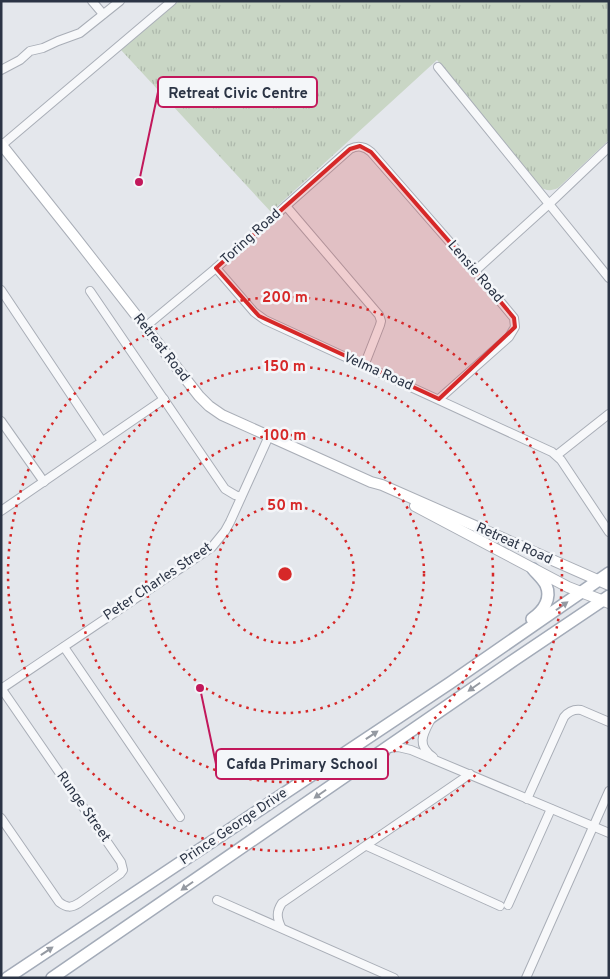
<svg xmlns="http://www.w3.org/2000/svg" width="610" height="979" font-family="Overpass,sans-serif">
<defs>
<pattern id="grass-tufts" width="24" height="20" patternUnits="userSpaceOnUse" patternTransform="scale(1.25)"><rect width="24" height="20" fill="#c9d6c5"/><path d="M3 7l-1-3M5 7V3M7 7l1-3M15 17l-1-3M17 17v-4M19 17l1-3" fill="none" stroke="#adb8ab"/></pattern>
</defs>
<rect width="100%" height="100%" fill="#e4e7ec"/>
<path fill="url(#grass-tufts)" d="M 179,1 L 609,1 L 609,140 L 558,188 C 551,191 546,191 540,187 L 437,60 L 271,212 L 121,50 Z"/>
<g fill="none" stroke-linecap="round" stroke-linejoin="round">
<g stroke="#a9aeb7" stroke-width="10">
<g id="street">
<polyline points="92,1 103,14"/>
<polyline points="438,67 609,278"/>
<polyline points="1,70 20,60 30,51 43,48 58,41 80,33 120,1"/>
<polyline points="2,145 172,1"/>
<polyline points="286,206 379,315 381,321 380,325 364,366"/>
<polyline points="216,268 254,312 265,320 552,452 561,460 609,532"/>
<polyline points="475,271 549,204 609,147"/>
<polyline points="1,290 102,441"/>
<polyline points="90,291 225,489 235,495 241,497"/>
<path d="M 145,327 L 216,268 L 350,149 C 358,145 364,146 371,152 L 475,271 L 514,318 L 515,327 L 509,337 L 439,399"/>
<polyline points="1,421 44,482"/>
<polyline points="557,455 609,414"/>
<polyline points="1,511 164,399"/>
<polyline points="64,647 180,817"/>
<path d="M 1,688 L 121,862 L 123,870 L 120,874 L 79,903 C 71,908 67,908 59,902 L 1,818"/>
<polyline points="1,689 212,547 225,531 230,522 269,436"/>
<path d="M 431,719 C 423,734 416,745 433,757"/>
<polyline points="388,748 398,747 411,750 609,833"/>
<path d="M 527,799 L 564,717 C 569,711 574,709 581,710 L 609,722"/>
<polyline points="367,846 500,906"/>
<polyline points="217,900 394,978"/>
<polyline points="508,905 551,809"/>
<path d="M 281,927 C 277,918 276,912 282,903 L 470,774"/>
<polyline points="526,978 609,791"/>
</g>
</g>
<g stroke="#a9aeb7" stroke-width="12">
<g id="secondary">
<polyline points="1,144 75,237 199,396 209,406 222,415 371,482 382,485 609,585"/>
<polyline points="415,506 568,587 609,603"/>
</g>
</g>
<g stroke="#a3abb8" stroke-width="14">
<g id="primary">
<path d="M 532,619 C 543,611 552,599 546,585 C 543,579 537,574 533,569"/>
<polyline points="7,978 450,683 609,573"/>
<polyline points="52,978 514,660 609,596"/>
</g>
</g>
<use href="#street" stroke="#f7f8fa" stroke-width="8"/>
<use href="#secondary" stroke="#fff" stroke-width="10"/>
<use href="#primary" stroke="#fff" stroke-width="11"/>
</g>
<defs><path id="oneway-solid" d="M-6-.8H1V-3.2L6.5 0L1 3.2V.8H-6Z" transform="scale(1.25)"/></defs>
<g fill="#959aa2">
<use href="#oneway-solid" transform="translate(562 606) rotate(-35)"/>
<use href="#oneway-solid" transform="translate(474 687) rotate(145)"/>
<use href="#oneway-solid" transform="translate(372 735) rotate(-34)"/>
<use href="#oneway-solid" transform="translate(320 794) rotate(145)"/>
<use href="#oneway-solid" transform="translate(187 886) rotate(145)"/>
<use href="#oneway-solid" transform="translate(47 951) rotate(-34)"/>
</g>
<path fill="#d62828" fill-opacity="0.2" stroke="#d62828" stroke-width="4" stroke-linejoin="round" d="M 360,146 L 371,152 L 475,271 L 514,318 L 515,327 L 439,399 L 259,316 L 216,268 L 350,149 Z"/>
<g fill="none" stroke="#d62828" stroke-width="2.5" stroke-dasharray="2.5 5">
<circle cx="285" cy="574" r="69"/>
<circle cx="285" cy="574" r="139"/>
<circle cx="285" cy="574" r="208"/>
<circle cx="285" cy="574" r="277"/>
</g>
<g text-anchor="middle" dominant-baseline="central" stroke-width="5" stroke-linejoin="round" paint-order="stroke">
<g font-size="14" fill="#2b3445" stroke="#f4f6f9">
<text transform="translate(251 237) rotate(-42)">Toring Road</text>
<text transform="translate(475 272) rotate(49)">Lensie Road</text>
<text transform="translate(161 348) rotate(52)">Retreat Road</text>
<text transform="translate(378 372) rotate(24)">Velma Road</text>
<text transform="translate(514 544) rotate(24)">Retreat Road</text>
<text transform="translate(158 582) rotate(-34)">Peter Charles Street</text>
<text transform="translate(83 807) rotate(55)">Runge Street</text>
<text transform="translate(234 827) rotate(-34)">Prince George Drive</text>
</g>
</g>
<circle cx="285" cy="574" r="8" fill="#d62828" stroke="#f4f6f9" stroke-width="2.5"/>
<g font-size="15" text-anchor="middle" font-weight="bold" fill="#d62828" stroke="#f4f6f9" stroke-width="5" stroke-linejoin="round" paint-order="stroke">
<text x="285" y="302">200 m</text>
<text x="285" y="371">150 m</text>
<text x="285" y="440">100 m</text>
<text x="285" y="510">50 m</text>
</g>
<path fill="none" stroke="#c2185b" stroke-width="2" d="M139 182L158 92M200 688L216 764"/>
<g fill="#c2185b" stroke="#f4f6f9" stroke-width="2">
<circle cx="139" cy="182" r="5"/>
<circle cx="200" cy="688" r="5"/>
</g>
<g fill="#f4f6f9" stroke="#c2185b" stroke-width="2">
<rect x="158" y="77" width="159" height="30" rx="5"/>
<rect x="216" y="749" width="172" height="30" rx="5"/>
</g>
<g font-size="15" text-anchor="middle" font-weight="bold" fill="#2b3445">
<text x="238" y="98">Retreat Civic Centre</text>
<text x="302" y="769">Cafda Primary School</text>
</g>
<rect width="610" height="979" fill="none" stroke="#2b3445" stroke-width="5"/>
</svg>
